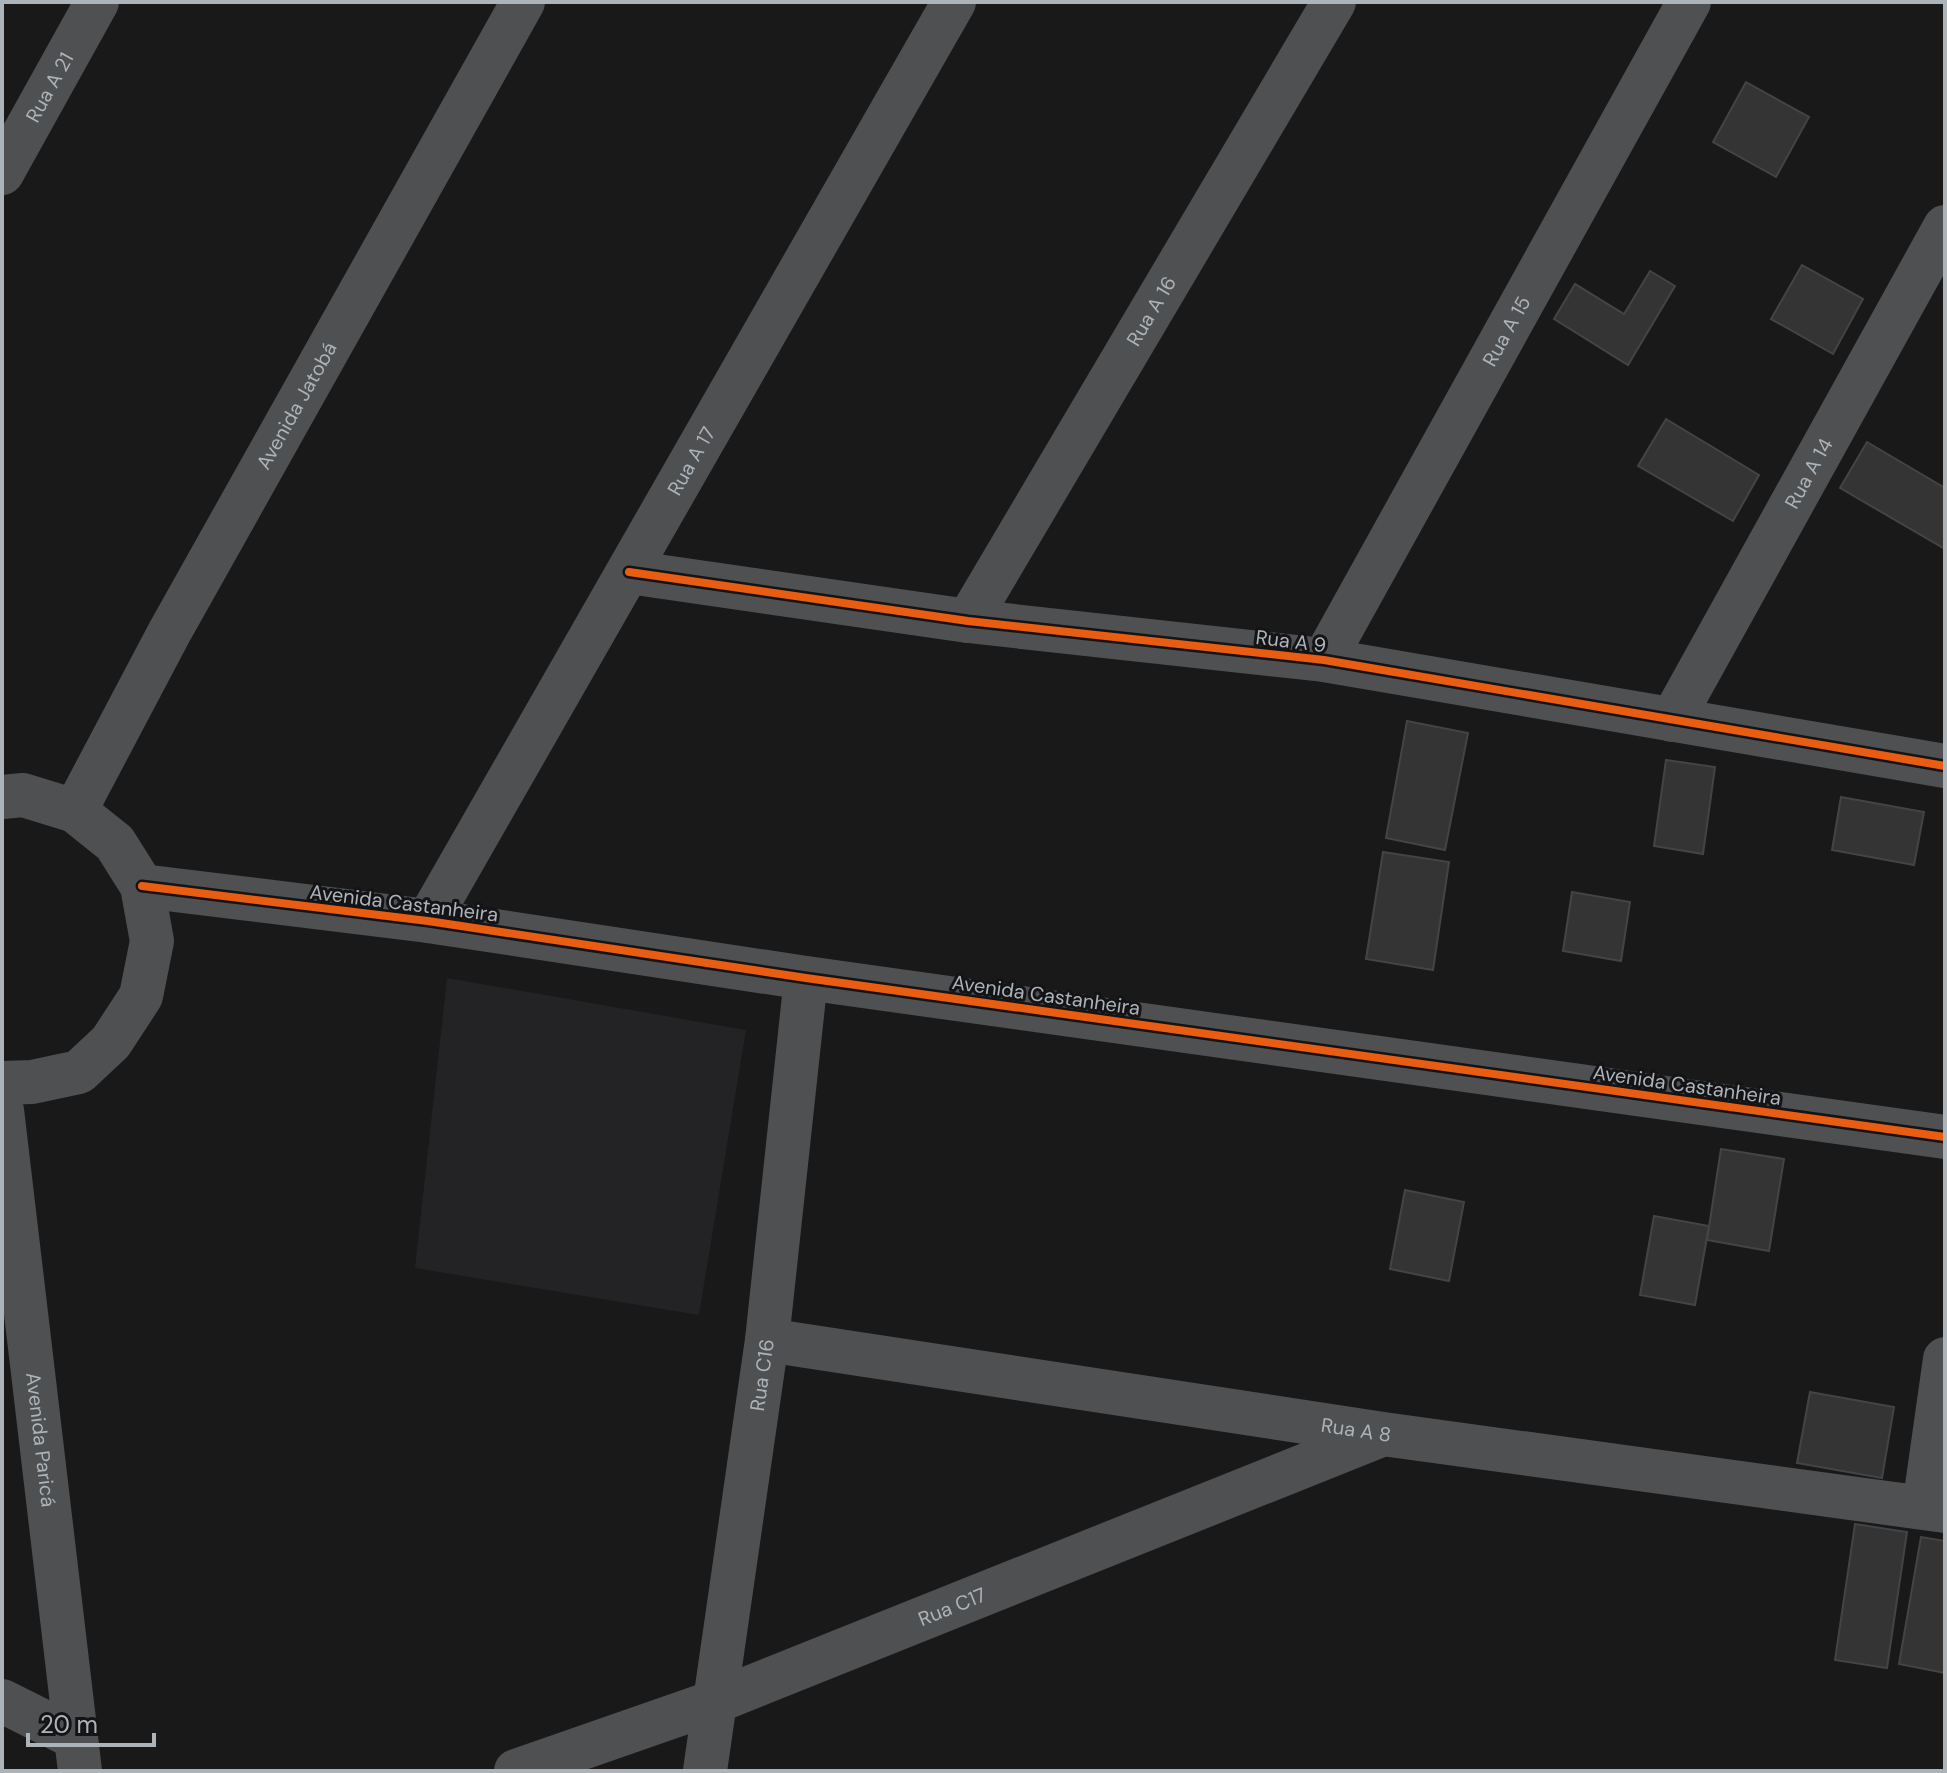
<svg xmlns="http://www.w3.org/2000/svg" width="1947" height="1773" font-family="'DM Sans',sans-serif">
<rect width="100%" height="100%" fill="#19191a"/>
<polygon fill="#232325" points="447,978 746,1030 699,1315 415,1268"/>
<g fill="#343435" stroke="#424446" stroke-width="2">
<polygon points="1746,82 1809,117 1776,177 1713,142"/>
<polygon points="1802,265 1863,299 1833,354 1771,319"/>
<polygon points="1650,271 1675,286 1628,365 1554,319 1575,284 1624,314"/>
<polygon points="1666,419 1759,475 1733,521 1638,466"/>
<polygon points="1867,442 1945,488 1945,549 1840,488"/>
<polygon points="1407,721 1468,733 1445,850 1386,838"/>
<polygon points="1666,760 1715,767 1703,854 1654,846"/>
<polygon points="1841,797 1924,812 1914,865 1832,850"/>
<polygon points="1383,852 1449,862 1433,970 1366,959"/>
<polygon points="1572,892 1630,902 1621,961 1563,951"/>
<polygon points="1721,1149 1784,1159 1769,1251 1707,1240"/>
<polygon points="1405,1190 1464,1202 1449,1281 1390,1269"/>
<polygon points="1654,1216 1709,1226 1695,1305 1640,1295"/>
<polygon points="1810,1392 1894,1407 1882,1478 1797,1463"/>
<polygon points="1855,1524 1907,1532 1887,1668 1835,1660"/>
<polygon points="1921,1537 1945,1541 1945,1673 1899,1664"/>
</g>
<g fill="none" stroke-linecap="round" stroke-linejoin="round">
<g stroke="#4e5052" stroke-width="44">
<path id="s1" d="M 2,173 L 97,2"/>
<polyline points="629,572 968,621 1324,660 1945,766"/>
<path id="s2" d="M 968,621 L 1334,2"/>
<path id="s3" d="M 1324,660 L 1689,2"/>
<path id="s4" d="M 1672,720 L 1945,227"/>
<polyline points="2,797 23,795 75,811 115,843 142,886 152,941 141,996 111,1042 79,1072 32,1082 2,1083"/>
<path id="s5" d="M 75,811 L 169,633 L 523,2"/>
<polyline points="142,886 428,921 806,978 1945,1137"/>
<path id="s6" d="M 428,921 L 954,2"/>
<path id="s7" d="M 2,1110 L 80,1771"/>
<path id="s8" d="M 767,1340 L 1383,1434 L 1945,1511"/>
<polyline points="1924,1507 1945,1359"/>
<polyline points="2,1701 76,1738"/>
<path id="s9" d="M 516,1771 L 714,1702 L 1381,1435"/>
<path id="s10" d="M 705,1771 L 767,1340 L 806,978"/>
</g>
<g stroke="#141416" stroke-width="13">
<g id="cycleway">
<polyline points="629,572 968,621 1324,660 1945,766"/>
<polyline points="142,886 428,921 806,978 1945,1137"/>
</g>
</g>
<use href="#cycleway" stroke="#e95d12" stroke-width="8"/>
</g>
<g text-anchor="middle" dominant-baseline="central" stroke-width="6" stroke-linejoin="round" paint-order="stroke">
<g font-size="20" fill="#acb3b9" stroke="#141416">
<text stroke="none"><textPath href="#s1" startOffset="98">Rua A 21</textPath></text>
<text stroke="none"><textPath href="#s2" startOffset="360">Rua A 16</textPath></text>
<text stroke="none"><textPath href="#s3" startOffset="376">Rua A 15</textPath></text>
<text stroke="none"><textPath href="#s5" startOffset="462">Avenida Jatobá</textPath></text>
<text stroke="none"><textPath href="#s6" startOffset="530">Rua A 17</textPath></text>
<text stroke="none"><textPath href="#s4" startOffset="282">Rua A 14</textPath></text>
<text transform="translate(1291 641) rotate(7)">Rua A 9</text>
<text transform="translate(404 903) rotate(7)">Avenida Castanheira</text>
<text transform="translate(1046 995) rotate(8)">Avenida Castanheira</text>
<text transform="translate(1687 1085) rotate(8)">Avenida Castanheira</text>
<text stroke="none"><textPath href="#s10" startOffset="400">Rua C16</textPath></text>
<text stroke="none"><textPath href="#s8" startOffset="596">Rua A 8</textPath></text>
<text stroke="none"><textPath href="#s7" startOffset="332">Avenida Paricá</textPath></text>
<text stroke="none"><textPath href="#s9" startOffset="466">Rua C17</textPath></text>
</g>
</g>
<rect width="1947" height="1773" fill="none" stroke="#acb3b9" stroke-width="8"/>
<path d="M28 1733v12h126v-12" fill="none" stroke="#acb3b9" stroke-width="4"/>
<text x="40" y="1733" font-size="24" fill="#acb3b9" stroke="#141416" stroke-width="6" paint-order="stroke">20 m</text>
</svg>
